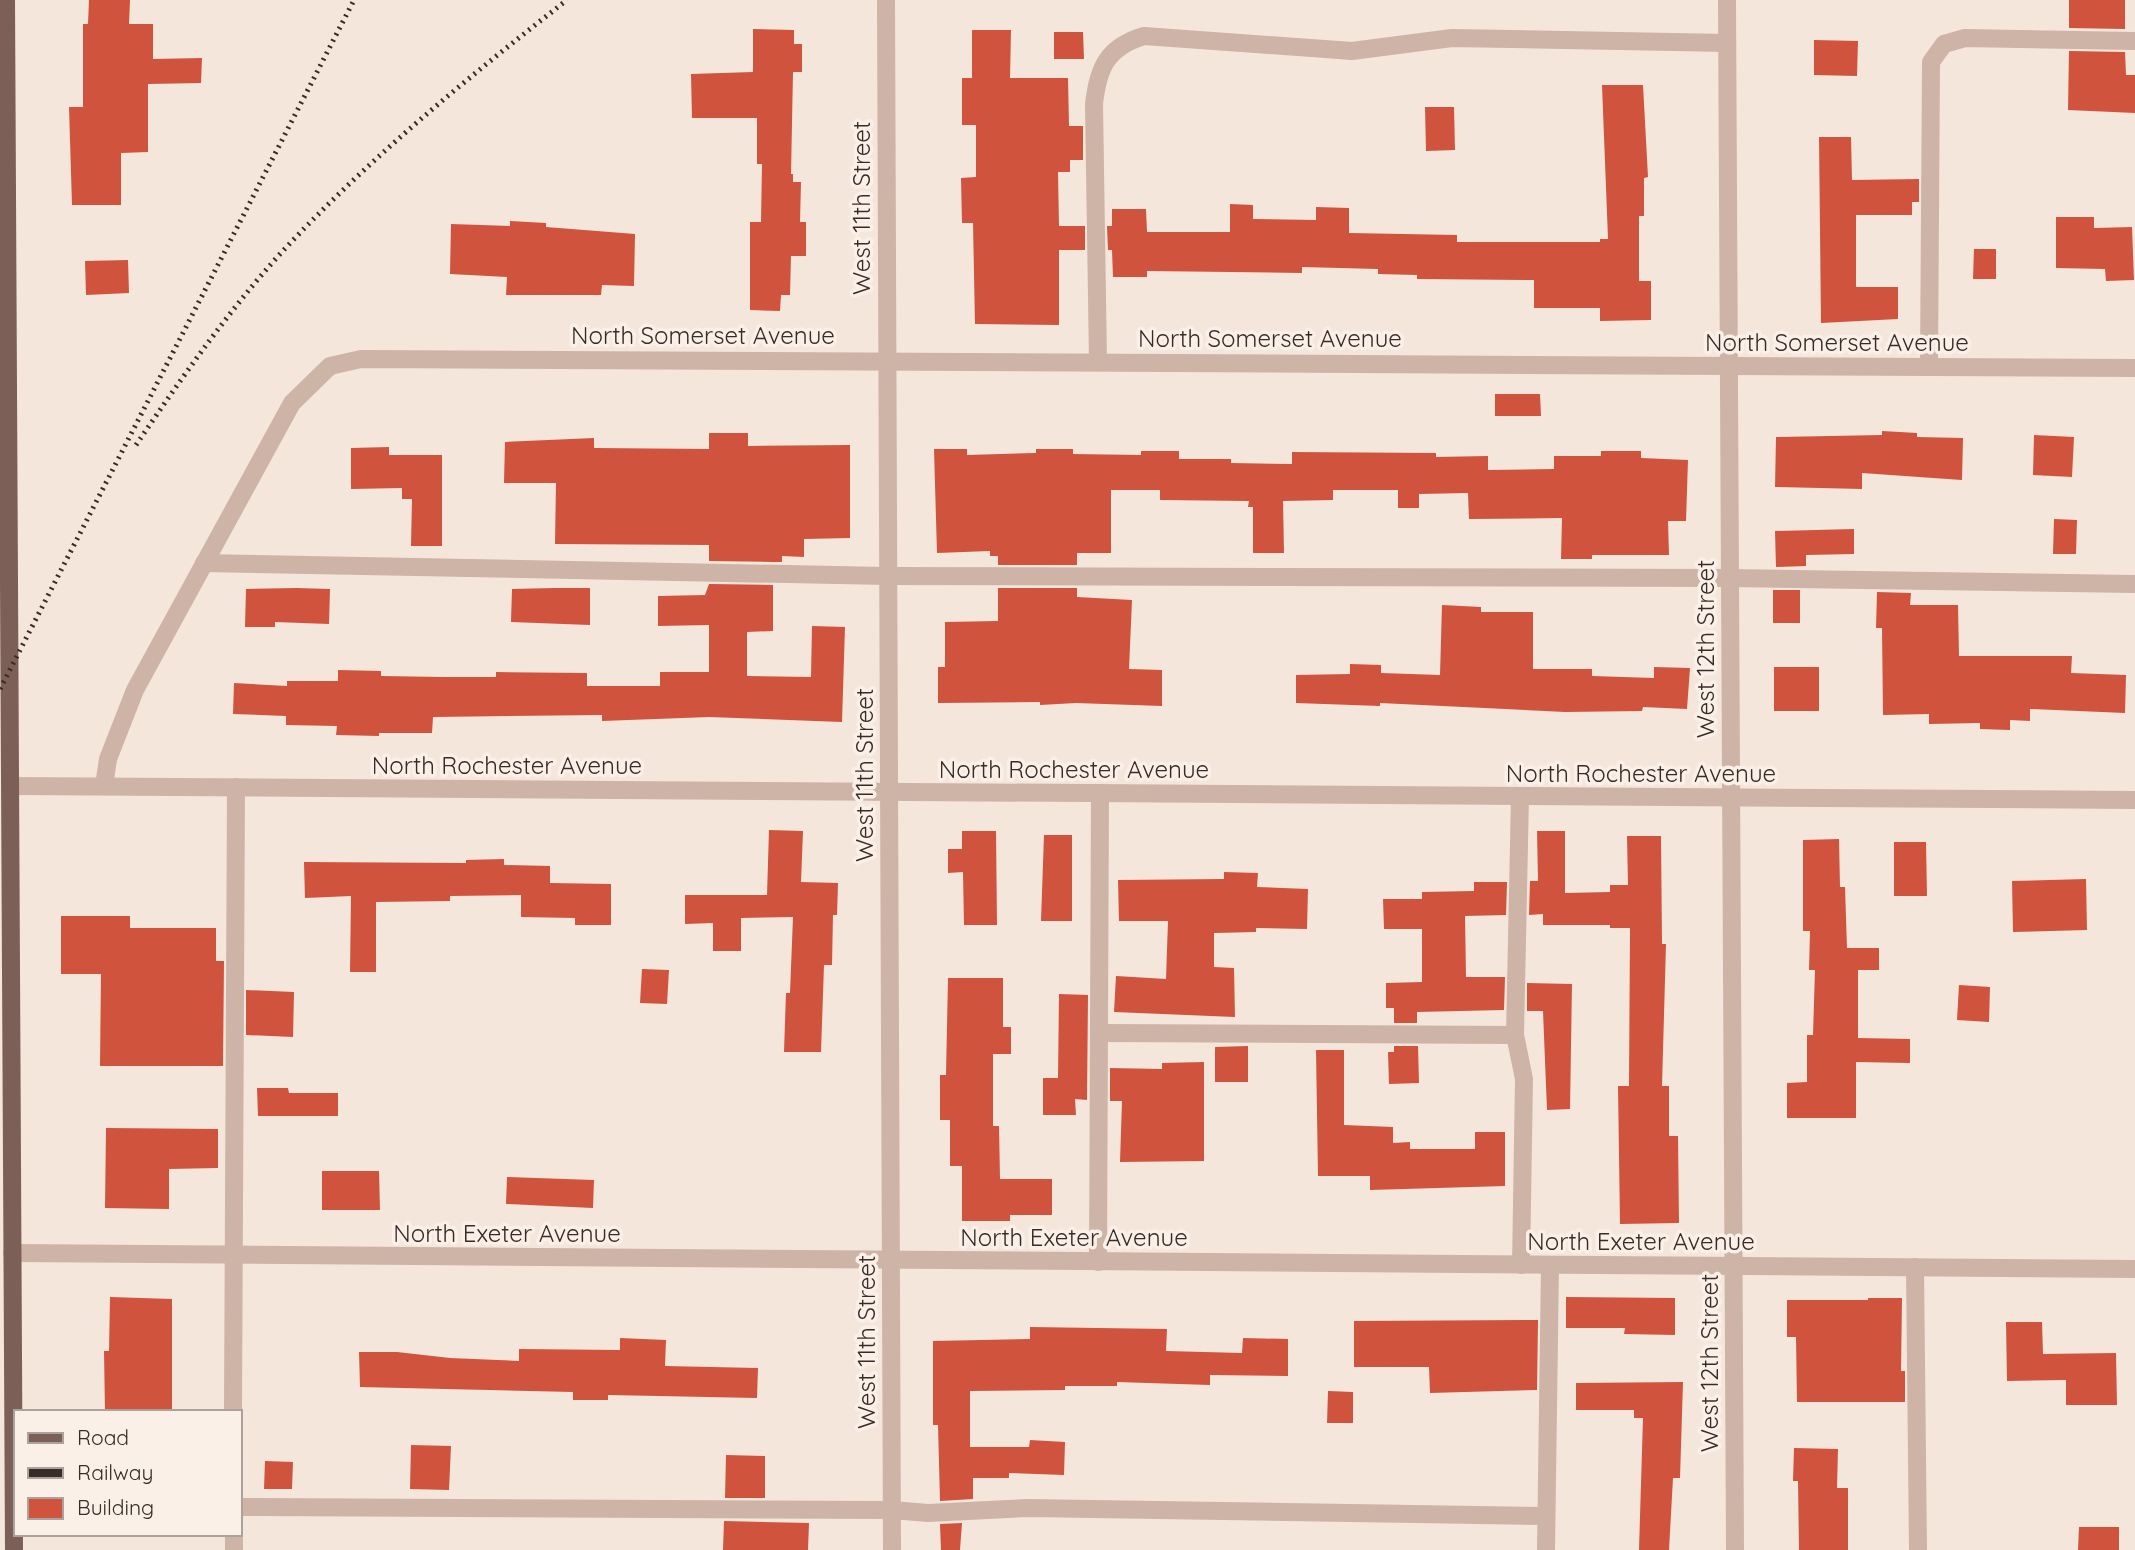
<svg xmlns="http://www.w3.org/2000/svg" width="2135" height="1550" font-family="Quicksand,sans-serif">
<rect width="100%" height="100%" fill="#f4e6db"/>
<g fill="#d0533d">
<polygon points="89,0 130,0 129,24 153,24 153,59 202,58 201,83 148,84 148,152 121,153 121,205 72,205 69,107 83,107 83,24 88,24"/>
<polygon points="2069,0 2125,0 2125,29 2069,28"/>
<polygon points="753,29 794,30 794,44 802,44 802,72 793,72 791,174 793,174 793,182 801,182 800,222 806,222 806,256 791,256 790,295 781,295 780,311 750,310 750,222 761,222 762,164 757,164 757,118 692,118 691,74 753,72"/>
<polygon points="972,30 1011,30 1010,78 1068,78 1069,126 1083,126 1083,160 1070,160 1070,172 1058,172 1059,226 1085,226 1085,250 1059,250 1059,325 975,324 973,223 962,223 961,178 976,177 976,125 962,125 962,78 972,78"/>
<polygon points="1054,32 1083,32 1084,59 1054,59"/>
<polygon points="1814,40 1858,41 1857,76 1814,75"/>
<polygon points="2069,51 2125,52 2126,75 2135,75 2135,113 2068,110"/>
<polygon points="1602,85 1643,85 1648,177 1644,178 1644,216 1639,216 1639,281 1651,281 1651,320 1600,321 1600,308 1534,308 1534,280 1417,279 1417,275 1378,274 1378,269 1302,267 1302,273 1147,271 1147,277 1113,277 1112,250 1108,250 1107,226 1112,226 1112,209 1146,209 1147,232 1230,232 1230,204 1253,205 1253,219 1316,220 1316,207 1349,208 1349,233 1457,235 1457,242 1600,242 1600,239 1608,239"/>
<polygon points="1425,107 1454,107 1455,150 1426,151"/>
<polygon points="1819,137 1851,137 1852,180 1919,179 1919,202 1912,202 1912,215 1856,215 1856,287 1898,287 1898,319 1821,323"/>
<polygon points="2056,217 2094,217 2094,228 2132,227 2134,280 2106,281 2105,269 2056,268"/>
<polygon points="510,221 546,223 546,227 635,234 634,286 602,285 601,295 506,295 507,277 450,274 451,224 510,226"/>
<polygon points="1974,249 1996,249 1996,279 1973,279"/>
<polygon points="128,260 129,293 86,295 85,261"/>
<polygon points="1495,394 1540,394 1541,416 1495,416"/>
<polygon points="1882,431 1917,433 1917,437 1963,438 1962,480 1862,473 1862,489 1775,487 1776,437 1882,435"/>
<polygon points="709,433 748,433 748,446 850,445 850,538 804,539 804,557 782,556 782,562 773,562 709,561 709,545 555,544 556,483 504,483 505,442 594,438 594,448 709,449"/>
<polygon points="2034,435 2074,437 2072,477 2033,475"/>
<polygon points="389,447 389,455 442,455 442,546 411,546 412,499 402,499 402,488 351,489 351,448"/>
<polygon points="934,449 967,449 967,455 1036,453 1036,449 1073,449 1073,454 1141,455 1141,451 1179,451 1179,459 1231,459 1231,463 1292,464 1292,452 1436,453 1436,457 1488,456 1488,470 1554,469 1554,456 1601,456 1601,451 1641,451 1641,458 1688,460 1686,521 1668,521 1669,555 1592,555 1592,559 1561,559 1562,518 1469,519 1468,493 1419,494 1419,508 1398,508 1398,490 1333,490 1333,500 1283,501 1284,553 1253,553 1253,507 1248,507 1249,501 1160,500 1160,490 1111,490 1111,553 1077,553 1077,565 998,565 998,556 990,556 990,551 937,553"/>
<polygon points="2054,519 2077,520 2076,554 2053,554"/>
<polygon points="1854,529 1854,554 1806,555 1806,566 1776,567 1775,531"/>
<polygon points="709,584 773,585 773,631 747,632 747,676 811,677 812,626 845,627 842,722 709,717 602,721 602,715 433,717 432,733 379,733 379,736 336,735 337,726 286,725 286,716 233,714 234,683 287,686 287,681 338,681 338,670 381,671 381,676 444,677 496,677 496,672 587,673 587,686 660,686 660,672 709,672 709,625 658,626 658,596 705,595"/>
<polygon points="297,588 330,589 329,624 275,622 275,627 245,627 246,589"/>
<polygon points="554,588 590,588 590,625 511,622 512,589"/>
<polygon points="998,588 1077,588 1077,597 1132,600 1129,669 1162,670 1162,706 1076,703 1040,705 1040,702 938,703 938,667 945,667 945,622 998,621"/>
<rect x="1773" y="590" width="27" height="33"/>
<polygon points="1877,592 1911,593 1910,605 1958,605 1959,656 2072,656 2071,673 2126,675 2125,713 2030,709 2030,721 2010,720 2010,730 1980,729 1980,723 1929,724 1929,714 1883,715 1882,628 1876,628"/>
<polygon points="1442,605 1481,607 1481,612 1533,612 1533,669 1592,669 1592,676 1654,678 1654,667 1690,668 1687,709 1643,707 1642,711 1565,712 1380,703 1380,706 1296,703 1296,675 1350,674 1350,664 1381,665 1381,673 1440,675"/>
<rect x="1774" y="667" width="45" height="44"/>
<polygon points="769,830 803,831 801,882 838,883 837,915 833,915 832,965 824,965 821,1052 784,1052 786,993 790,993 793,917 741,918 741,951 713,951 713,923 685,924 685,895 767,895"/>
<polygon points="962,831 996,831 997,925 964,925 963,872 948,873 948,849 962,849"/>
<polygon points="1537,831 1565,831 1565,893 1610,892 1610,885 1628,885 1627,836 1661,836 1662,944 1666,944 1662,1086 1669,1086 1669,1136 1678,1136 1679,1223 1620,1224 1618,1086 1629,1086 1630,928 1610,928 1610,925 1543,925 1543,914 1529,915 1530,881 1538,881"/>
<polygon points="1044,835 1072,835 1072,921 1041,921"/>
<polygon points="1839,839 1840,887 1845,887 1847,948 1879,948 1879,970 1858,970 1858,1038 1910,1039 1910,1063 1856,1062 1856,1118 1787,1118 1787,1083 1807,1082 1807,1035 1813,1035 1815,970 1809,970 1810,931 1803,931 1803,840"/>
<polygon points="1894,842 1926,842 1927,896 1894,896"/>
<polygon points="504,859 504,865 550,866 550,883 611,884 611,925 575,925 575,918 521,917 521,895 450,896 450,901 376,902 376,972 350,972 351,896 305,898 304,862 466,863 466,860"/>
<polygon points="1224,872 1258,873 1257,887 1308,889 1307,929 1256,928 1256,932 1214,933 1214,967 1234,968 1235,1017 1114,1012 1116,976 1166,979 1168,921 1119,921 1118,880 1224,879"/>
<polygon points="2086,879 2087,930 2013,932 2012,881"/>
<polygon points="1474,882 1507,882 1506,915 1465,916 1466,977 1505,977 1504,1010 1417,1012 1417,1023 1394,1023 1394,1008 1386,1008 1386,983 1422,982 1422,929 1384,929 1383,899 1422,899 1422,892 1474,891"/>
<polygon points="61,916 130,916 130,928 216,928 216,961 224,961 223,1066 100,1066 101,974 61,974"/>
<polygon points="642,969 669,970 667,1004 640,1003"/>
<polygon points="948,978 1003,978 1003,1027 1011,1027 1011,1054 993,1054 993,1126 999,1126 1000,1179 1052,1179 1052,1215 1010,1215 1010,1221 962,1221 962,1166 950,1166 950,1120 940,1120 940,1075 946,1075"/>
<polygon points="1527,983 1572,984 1570,1109 1547,1110 1543,1011 1527,1011"/>
<polygon points="1959,985 1990,987 1989,1022 1957,1020"/>
<polygon points="246,990 294,992 293,1037 246,1035"/>
<polygon points="1059,994 1088,995 1087,1100 1075,1099 1076,1115 1043,1115 1043,1078 1058,1078"/>
<polygon points="1248,1046 1248,1082 1215,1082 1215,1047"/>
<polygon points="1394,1046 1418,1046 1419,1083 1389,1084 1388,1052 1394,1052"/>
<polygon points="1316,1050 1344,1050 1344,1125 1393,1127 1393,1143 1410,1142 1410,1149 1475,1149 1475,1132 1505,1132 1505,1186 1370,1190 1370,1176 1318,1176"/>
<polygon points="1204,1062 1204,1161 1120,1162 1122,1101 1110,1101 1110,1068 1162,1069 1162,1063"/>
<polygon points="257,1088 288,1088 289,1093 338,1093 338,1116 258,1116"/>
<polygon points="106,1128 218,1129 218,1168 169,1169 169,1209 105,1208"/>
<polygon points="322,1171 379,1171 380,1210 322,1210"/>
<polygon points="507,1177 594,1180 593,1208 506,1204"/>
<polygon points="110,1297 172,1299 172,1412 105,1412 104,1351 109,1351"/>
<polygon points="1566,1297 1675,1298 1675,1335 1624,1334 1625,1328 1566,1328"/>
<polygon points="1868,1298 1902,1298 1901,1371 1905,1371 1905,1402 1797,1402 1796,1337 1787,1337 1787,1300 1868,1300"/>
<polygon points="1538,1320 1537,1390 1430,1393 1429,1367 1354,1367 1354,1321"/>
<polygon points="2006,1322 2042,1322 2043,1354 2116,1353 2117,1405 2066,1405 2066,1380 2007,1381"/>
<polygon points="1030,1327 1167,1329 1166,1351 1242,1353 1243,1338 1288,1339 1288,1376 1210,1375 1210,1385 1117,1382 1117,1386 1065,1386 1065,1390 970,1391 970,1447 1029,1447 1030,1440 1065,1442 1064,1475 1009,1473 1009,1478 973,1478 973,1499 940,1501 938,1425 933,1425 933,1341 1030,1339"/>
<polygon points="620,1338 666,1340 665,1366 758,1368 757,1398 608,1395 608,1400 573,1400 573,1392 360,1387 359,1352 397,1352 450,1358 519,1361 519,1349 620,1350"/>
<polygon points="1683,1382 1680,1478 1673,1478 1669,1550 1639,1550 1643,1418 1634,1418 1634,1410 1576,1410 1576,1383"/>
<polygon points="1328,1391 1353,1392 1353,1423 1327,1423"/>
<polygon points="411,1445 451,1446 449,1490 410,1489"/>
<polygon points="1794,1448 1838,1449 1837,1488 1848,1488 1848,1550 1799,1550 1798,1481 1793,1481"/>
<polygon points="726,1455 765,1456 765,1498 725,1498"/>
<polygon points="265,1461 293,1462 292,1489 264,1489"/>
<polygon points="724,1521 809,1523 808,1550 723,1550"/>
<polygon points="962,1523 960,1550 941,1550 940,1524"/>
<polygon points="2079,1527 2119,1527 2119,1550 2078,1550"/>
</g>
<g fill="none" stroke-linecap="round" stroke-linejoin="round">
<g stroke="#cdb4a6" stroke-width="18">
<polyline points="886,0 892,1550"/>
<polyline points="1727,0 1735,1550"/>
<path d="M 1098,361 L 1094,104 C 1098,68 1107,47 1144,36 L 1352,51 L 1452,38 L 1727,43"/>
<polyline points="1929,367 1931,62 1944,44 1965,38 2135,41"/>
<polyline points="204,563 887,576 1729,578 2135,584"/>
<polyline points="12,786 2135,800"/>
<polyline points="104,786 108,759 135,690 292,403 330,366 361,359 2135,368"/>
<polyline points="1520,796 1515,1035 1524,1079 1521,1265"/>
<polyline points="1099,1033 1515,1035"/>
<polyline points="12,1253 2135,1269"/>
<polyline points="1098,1262 1100,793"/>
<polyline points="1915,1267 1918,1550"/>
<polyline points="233,1412 236,787"/>
<polyline points="240,1507 892,1510 928,1513 1027,1508 1546,1516"/>
<polyline points="234,1534 234,1550"/>
<polyline points="1546,1550 1550,1265"/>
</g>
<polyline stroke="#7c6057" stroke-width="18" points="6,0 14,1550"/>
<g stroke="#392b27" stroke-width="5" stroke-dasharray="2 5" stroke-linecap="butt">
<path d="M 136,445 C 181,379 226,314 280,254 C 366,161 467,78 567,0"/>
<polyline points="0,689 354,0"/>
</g>
</g>
<g text-anchor="middle" dominant-baseline="central" stroke-width="7" stroke-linejoin="round" paint-order="stroke">
<g font-size="24" fill="#392b27" stroke="#fbf0e8">
<text transform="translate(861 208) rotate(-90)">West 11th Street</text>
<text x="703" y="335">North Somerset Avenue</text>
<text x="1270" y="338">North Somerset Avenue</text>
<text x="1837" y="342">North Somerset Avenue</text>
<text transform="translate(1705 649) rotate(-90)">West 12th Street</text>
<text x="507" y="765">North Rochester Avenue</text>
<text x="1074" y="769">North Rochester Avenue</text>
<text x="1641" y="773">North Rochester Avenue</text>
<text transform="translate(864 775) rotate(-90)">West 11th Street</text>
<text x="507" y="1233">North Exeter Avenue</text>
<text x="1074" y="1237">North Exeter Avenue</text>
<text x="1641" y="1241">North Exeter Avenue</text>
<text transform="translate(866 1342) rotate(-90)">West 11th Street</text>
<text transform="translate(1709 1363) rotate(-90)">West 12th Street</text>
</g>
</g>
<rect x="14" y="1410" width="228" height="126" fill="#fbf0e8" stroke="#ada19b" stroke-width="2"/>
<rect x="28" y="1433" width="35" height="10" fill="#7c6057" stroke="#ada19b" stroke-width="2"/>
<text x="77" y="1445" font-size="21" fill="#392b27">Road</text>
<rect x="28" y="1468" width="35" height="10" fill="#392b27" stroke="#ada19b" stroke-width="2"/>
<text x="77" y="1480" font-size="21" fill="#392b27">Railway</text>
<rect x="28" y="1498" width="35" height="21" fill="#d0533d" stroke="#ada19b" stroke-width="2"/>
<text x="77" y="1515" font-size="21" fill="#392b27">Building</text>
</svg>
